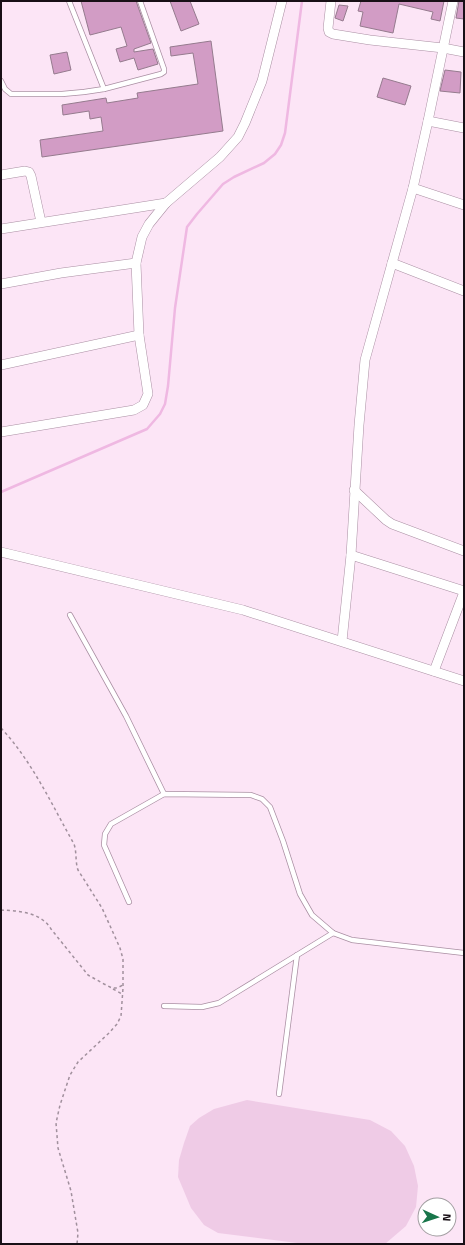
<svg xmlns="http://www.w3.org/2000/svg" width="465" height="1245" font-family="'Titillium Web',sans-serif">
<rect width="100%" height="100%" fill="#fce5f6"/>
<polygon fill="#efcbe6" points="247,1100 370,1120 391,1131 405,1146 414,1166 418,1186 416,1207 406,1226 385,1244 305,1244 218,1233 204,1225 191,1208 178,1177 179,1160 184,1143 190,1126 199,1118 214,1109"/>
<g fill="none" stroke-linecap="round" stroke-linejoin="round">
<polyline stroke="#efb8e2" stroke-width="2.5" points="1,492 147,429 160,414 165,404 168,386 175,308 187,227 197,214 223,184 234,177 264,163 275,154 281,145 285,133 302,1"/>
</g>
<g fill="#d29cc5" stroke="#957b8e">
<polygon points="81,1 136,1 151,43 134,49 134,52 153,49 158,64 138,70 134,58 120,62 116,49 127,46 121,27 90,35"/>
<polygon points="170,1 190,1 199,24 181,31"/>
<polygon points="361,1 444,1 440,21 431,19 433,12 399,4 393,33 360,26 363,12 358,11"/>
<polygon points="459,1 464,1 464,19 456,18"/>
<polygon points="339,5 348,6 343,21 335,18"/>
<polygon points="211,41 223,131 42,157 40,140 103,131 101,117 90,119 89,111 63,115 62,105 106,98 107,103 138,98 137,93 198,84 193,53 171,56 170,47"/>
<polygon points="67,52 71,70 54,74 50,55"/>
<polygon points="445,70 461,72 460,93 440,91"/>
<polygon points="383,78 411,86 405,105 377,97"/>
</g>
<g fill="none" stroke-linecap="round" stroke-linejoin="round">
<g stroke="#aa8fa3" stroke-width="6">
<g id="lane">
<polyline points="69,1 104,89"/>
<polyline points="1,81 5,89 11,94 62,94 84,92 104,89 161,74 164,72 164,69 140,1"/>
<polyline points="70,615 126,716 164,794"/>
<polyline points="129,902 104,845 105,834 111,824 164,794 251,795 262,799 270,807 283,841 300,894 312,915 333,933 352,940 464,953"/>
<polyline points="164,1006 202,1007 219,1003 333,933"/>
<polyline points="279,1094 297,955"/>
</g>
</g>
<g stroke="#aa8fa3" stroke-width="10">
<g id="street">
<polyline points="331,1 328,28 329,32 333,34 370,40 443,48 464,52"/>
<polyline points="428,121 464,128"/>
<polyline points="1,175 25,171 29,172 31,176 41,222"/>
<polyline points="413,188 464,205"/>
<polyline points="1,229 166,203"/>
<polyline points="392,263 464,291"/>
<polyline points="1,284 61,273 136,263"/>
<polyline points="1,365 139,335"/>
<polyline points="1,432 134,410 143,405 148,394 139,335 136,263 142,237 149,224 166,203 220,157 238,137 245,123 262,81 282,1"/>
<polyline points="354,490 386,520 392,524 464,551"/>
<polyline points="1,552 243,610 464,681"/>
<polyline points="351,555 464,591"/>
<polyline points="342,641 351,555 359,425 365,360 413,188 428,121 453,1"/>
<polyline points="434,671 464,592"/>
</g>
</g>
<g stroke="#a1909d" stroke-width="1.5" stroke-dasharray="3 3" stroke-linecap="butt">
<path d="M 1,728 C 32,761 52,805 74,844 C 77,853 75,861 78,870 L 102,908 L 120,948 L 123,959 L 123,988 L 121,1016 L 117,1024 L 109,1033 L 78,1062 L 70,1075 L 60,1105 L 56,1123 L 58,1148 L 71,1191 L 78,1233 L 77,1244"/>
<path d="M 1,910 C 19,911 41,912 51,929 L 88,975 L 104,984 L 112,988 L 117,988 L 123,985"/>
<polyline points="113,989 122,994"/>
</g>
<use href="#lane" stroke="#fff" stroke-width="4.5"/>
<use href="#street" stroke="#fff" stroke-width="9"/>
</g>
<rect width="465" height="1245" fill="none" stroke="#180f16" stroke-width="4"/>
<g transform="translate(437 1217) rotate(93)"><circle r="19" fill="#ffffff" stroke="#a39fa2"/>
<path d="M0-3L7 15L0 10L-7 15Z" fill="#18754a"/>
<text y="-6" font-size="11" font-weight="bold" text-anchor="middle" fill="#180f16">N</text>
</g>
</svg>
